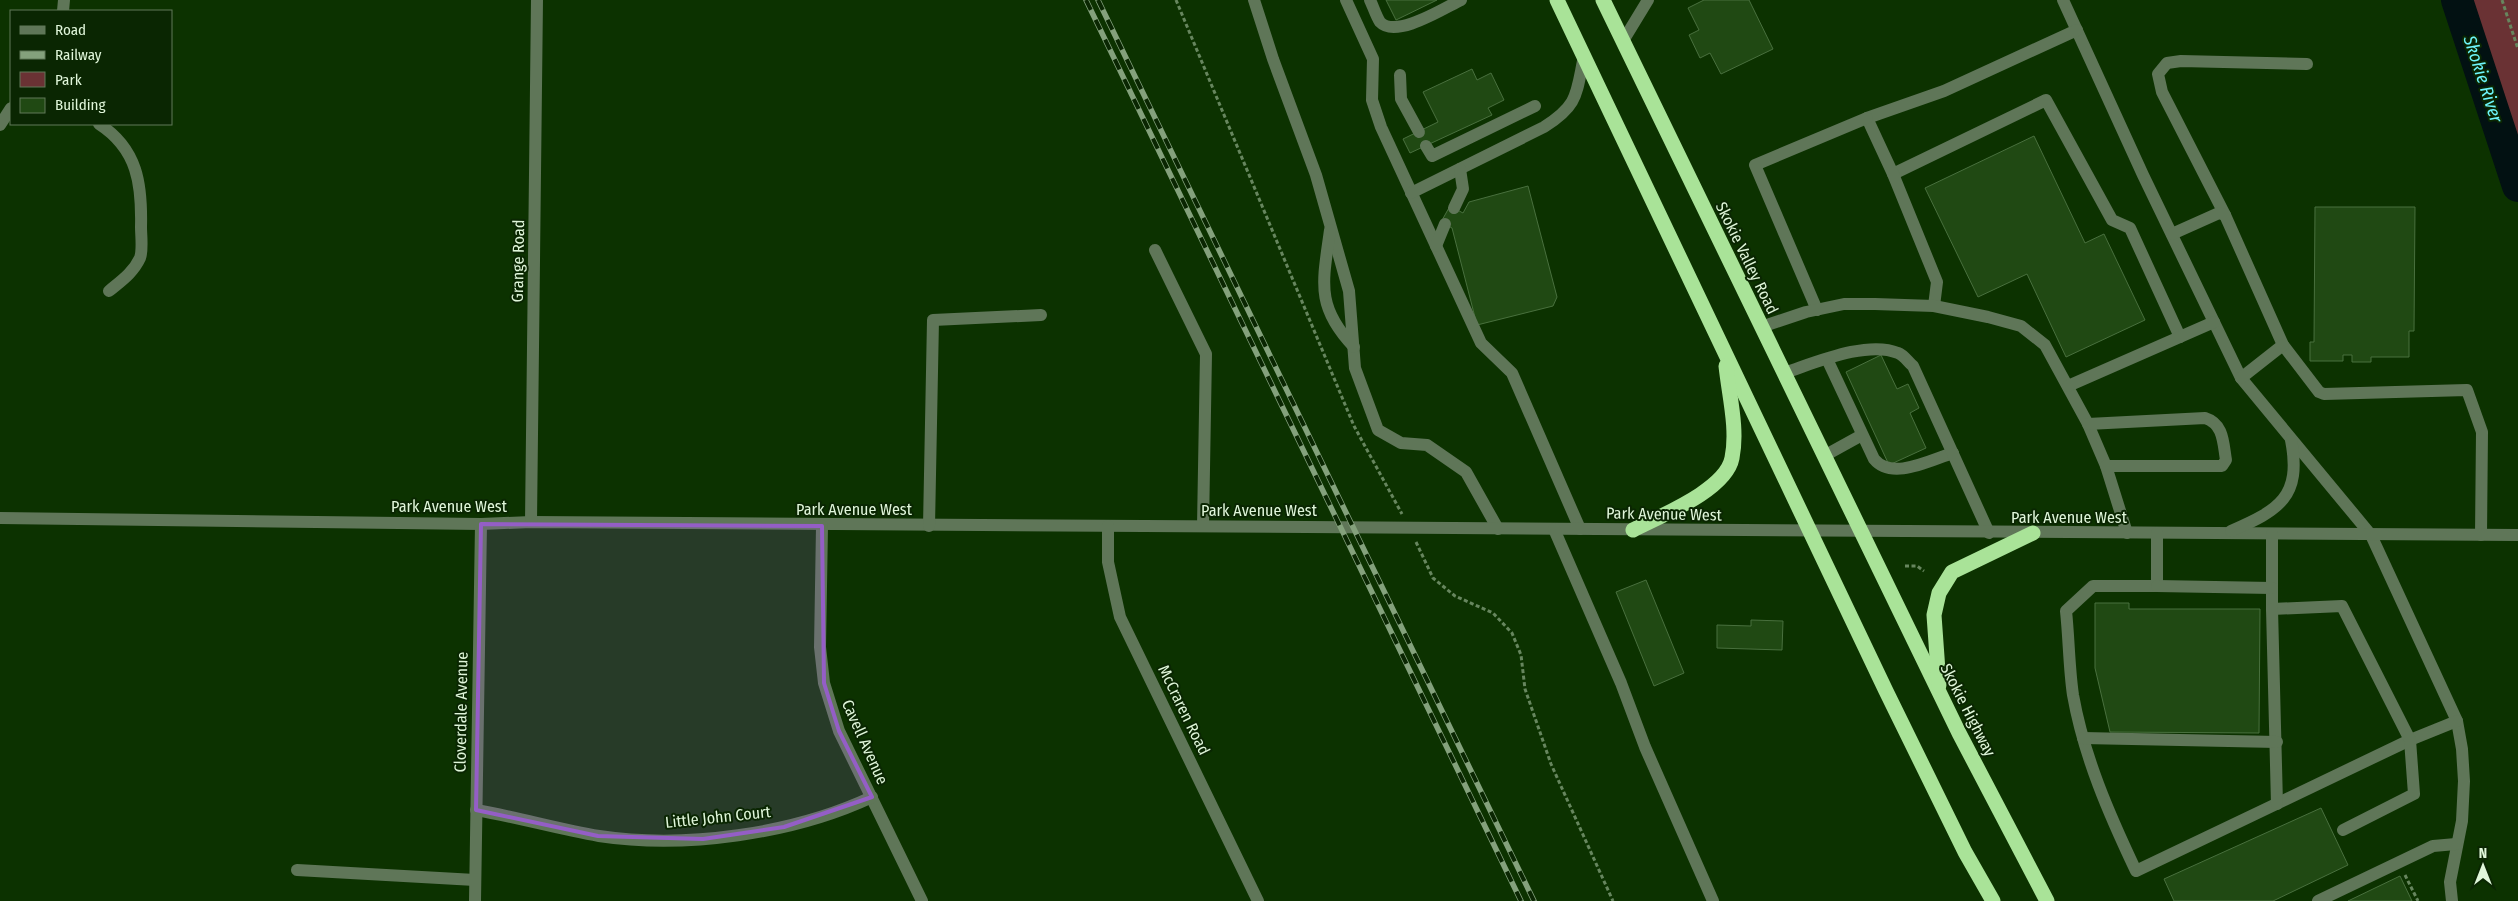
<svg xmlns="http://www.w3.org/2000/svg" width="2518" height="901" font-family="'Fira Sans Condensed',sans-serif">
<rect width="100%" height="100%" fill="#0c3200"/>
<polygon fill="#6a3234" points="2471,0 2518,0 2518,148"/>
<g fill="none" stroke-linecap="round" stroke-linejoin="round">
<polyline stroke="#021112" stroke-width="32" points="2457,0 2518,186"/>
</g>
<g fill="#204913" stroke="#49703e">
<polygon points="1386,0 1437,0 1396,20"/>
<polygon points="1704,0 1749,0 1773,49 1721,74 1710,53 1700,58 1689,35 1699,30 1688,8"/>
<polygon points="1472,69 1477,80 1491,73 1504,100 1488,108 1492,115 1410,153 1403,139 1438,122 1423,92"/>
<polygon points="2034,136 2085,243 2104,234 2145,320 2066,357 2027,274 1978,297 1925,188"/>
<polygon points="1528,186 1557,297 1553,306 1477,325 1452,228 1441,222 1450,206 1463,213 1469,202"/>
<polygon points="2315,207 2415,207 2414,331 2409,331 2409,357 2371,357 2371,362 2352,362 2352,355 2343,355 2343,361 2310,361 2310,342 2314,342"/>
<polygon points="1881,355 1897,389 1908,384 1919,408 1910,413 1926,448 1889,465 1846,372"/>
<polygon points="1646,580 1684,673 1654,686 1616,592"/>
<polygon points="2095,603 2129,603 2129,609 2260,609 2259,733 2110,732 2095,668"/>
<polygon points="1751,620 1783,621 1782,650 1717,648 1717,625 1751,626"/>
<polygon points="2321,808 2348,865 2273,901 2174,901 2164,879"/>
<polygon points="2400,876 2412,901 2348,901"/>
</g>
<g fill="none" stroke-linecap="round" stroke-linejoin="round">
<g stroke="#67865e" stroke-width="3" stroke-dasharray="4 2.5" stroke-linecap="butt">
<polyline points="1176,0 1354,426 1402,514"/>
<polyline points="2502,0 2518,49"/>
<polyline points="1416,542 1433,578 1455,596 1493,613 1512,633 1521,655 1525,689 1551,764 1613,901"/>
<polyline points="1905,566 1917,566 1924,571"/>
<polyline points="2405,875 2418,901"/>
</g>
<g stroke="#5f7658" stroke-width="12">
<polyline points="1254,0 1273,59 1316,175 1349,291 1355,368 1378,430 1401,443 1427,445 1466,472 1498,529"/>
<polyline points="1346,0 1373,59 1372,100 1381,127 1481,343 1512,373 1580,529"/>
<path d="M 1370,0 C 1373,6 1376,16 1380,22 C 1396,39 1444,8 1461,0"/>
<polyline points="2063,0 2143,175 2241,378 2371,535 2457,721 2462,749 2464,781 2462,821 2450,882 2452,901"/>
<polyline points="63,11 64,0"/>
<polyline points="1623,41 1648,0"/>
<polyline points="1400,75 1401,99 1419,132"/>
<path d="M 99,124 C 138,149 142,185 141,227 C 141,236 143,250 140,258 C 133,273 121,281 109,291"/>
<polyline points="0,125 11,108"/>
<polyline points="1426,146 1432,156 1535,106"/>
<polyline points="1893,174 2046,100 2112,220 2130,228 2180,337"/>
<path d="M 1411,193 L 1544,127 C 1579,105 1576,94 1584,56"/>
<polyline points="1454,208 1463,189 1460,169"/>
<polyline points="2225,215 2162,92 2158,74 2167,63 2181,61 2307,64"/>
<path d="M 1330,230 C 1323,282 1315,306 1354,347"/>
<polyline points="2172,234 2219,213 2225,215 2283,345 2319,392 2324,394 2467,390 2482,432 2481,535"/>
<polyline points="1436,246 1445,224"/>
<polyline points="1155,250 1206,354 1203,526"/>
<polyline points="1934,306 1937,282 1893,174 1867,118 1944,91 2077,30"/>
<polyline points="1817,310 1755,165 1867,118"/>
<polyline points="1761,327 1806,312 1844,304 1875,304 1934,306 1988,317 2021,326 2045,345 2088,424 2106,466 2127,533"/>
<path d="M 1827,359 L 1874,459 C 1892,481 1930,460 1953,453"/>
<path d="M 1784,373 C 1815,363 1867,340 1898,353 C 1904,355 1908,362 1913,366 L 1989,533"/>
<polyline points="2241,378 2283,345"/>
<polyline points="2068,386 2214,322"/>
<path d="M 2088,424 L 2205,418 C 2224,424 2223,443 2226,460 L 2222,466 L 2106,466"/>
<polyline points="1824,456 1862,435"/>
<polyline points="0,518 481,524 531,522 2518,535"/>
<polyline points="531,522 537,0"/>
<polyline points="822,526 820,647 824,683 839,731 922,901"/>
<polyline points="929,526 933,320 1041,315"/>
<polyline points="1108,526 1108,562 1120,617 1258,901"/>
<polyline points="1554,529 1621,683 1645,747 1713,901"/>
<path d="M 2231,531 C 2279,510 2302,497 2291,440"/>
<path d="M 2157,533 L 2157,586 L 2093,586 L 2066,611 C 2069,639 2069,668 2073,695 C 2084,757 2109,814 2136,871 L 2410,740 L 2457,721"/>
<polyline points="2272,534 2272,609 2342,606 2410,740 2414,794 2343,830"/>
<polyline points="2157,586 2272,588"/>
<polyline points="2272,609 2277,804"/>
<polyline points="2083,738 2277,742"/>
<path d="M 476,810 C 517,817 558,829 599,836 C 685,849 793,834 872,797"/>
<polyline points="297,870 475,880"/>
<polyline points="475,901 481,524"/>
<polyline points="2318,901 2433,846 2456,844"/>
</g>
<g stroke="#a9e398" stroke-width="15">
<polyline points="1557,0 1886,691 1965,852 1993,901"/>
<polyline points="1603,0 1959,733 2047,901"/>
<path d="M 1633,530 C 1660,516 1726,490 1732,458 C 1738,429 1729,395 1726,366"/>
<polyline points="1939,685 1934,615 1939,593 1952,572 2033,533"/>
</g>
<g stroke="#84a17c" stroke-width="5.5">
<g id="rail">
<polyline points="1086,0 1521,901"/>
<polyline points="1098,0 1534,901"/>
</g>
</g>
<use href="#rail" stroke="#0a2602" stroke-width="4" stroke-dasharray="11" stroke-linecap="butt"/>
</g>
<path fill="#945ec6" fill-opacity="0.2" stroke="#945ec6" stroke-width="4" stroke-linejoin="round" d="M 481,524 L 822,526 L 824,683 L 839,731 L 872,797 L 784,827 L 703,839 L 598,836 L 476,810 Z"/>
<g text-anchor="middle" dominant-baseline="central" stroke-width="4" stroke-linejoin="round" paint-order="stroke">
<g font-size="16" fill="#e0f6da" stroke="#0a2602">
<text transform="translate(1747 258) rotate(64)">Skokie Valley Road</text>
<text transform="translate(518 261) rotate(-89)">Grange Road</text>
<text x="449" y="506">Park Avenue West</text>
<text x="854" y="509">Park Avenue West</text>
<text x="1259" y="510">Park Avenue West</text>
<text transform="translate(1664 514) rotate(1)">Park Avenue West</text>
<text x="2069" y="517">Park Avenue West</text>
<text transform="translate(1184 710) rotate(64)">McCraren Road</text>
<text transform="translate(1968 710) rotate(63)">Skokie Highway</text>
<text transform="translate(461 712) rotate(-89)">Cloverdale Avenue</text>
<text transform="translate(865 742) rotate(66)">Cavell Avenue</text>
<text transform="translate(718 817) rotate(-6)">Little John Court</text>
</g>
<g font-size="18" font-style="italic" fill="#6ef6fb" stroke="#0a2602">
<text transform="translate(2483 79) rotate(72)">Skokie River</text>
</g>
</g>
<rect x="10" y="10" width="162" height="115" fill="#0a2602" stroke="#607958"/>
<rect x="20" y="26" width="25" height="8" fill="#5f7658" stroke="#607958"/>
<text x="55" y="35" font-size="15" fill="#e0f6da">Road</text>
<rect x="20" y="51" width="25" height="8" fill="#84a17c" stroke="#607958"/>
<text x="55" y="60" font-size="15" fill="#e0f6da">Railway</text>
<rect x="20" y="72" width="25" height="15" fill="#6a3234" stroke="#607958"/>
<text x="55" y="85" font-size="15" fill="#e0f6da">Park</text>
<rect x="20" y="98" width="25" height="15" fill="#204913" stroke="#607958"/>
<text x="55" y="110" font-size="15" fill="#e0f6da">Building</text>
<g transform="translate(2483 866)" stroke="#0a2602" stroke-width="4" paint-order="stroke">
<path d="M0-4L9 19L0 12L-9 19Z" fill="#e0f6da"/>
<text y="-8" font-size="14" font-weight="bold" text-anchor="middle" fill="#e0f6da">N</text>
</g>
</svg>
